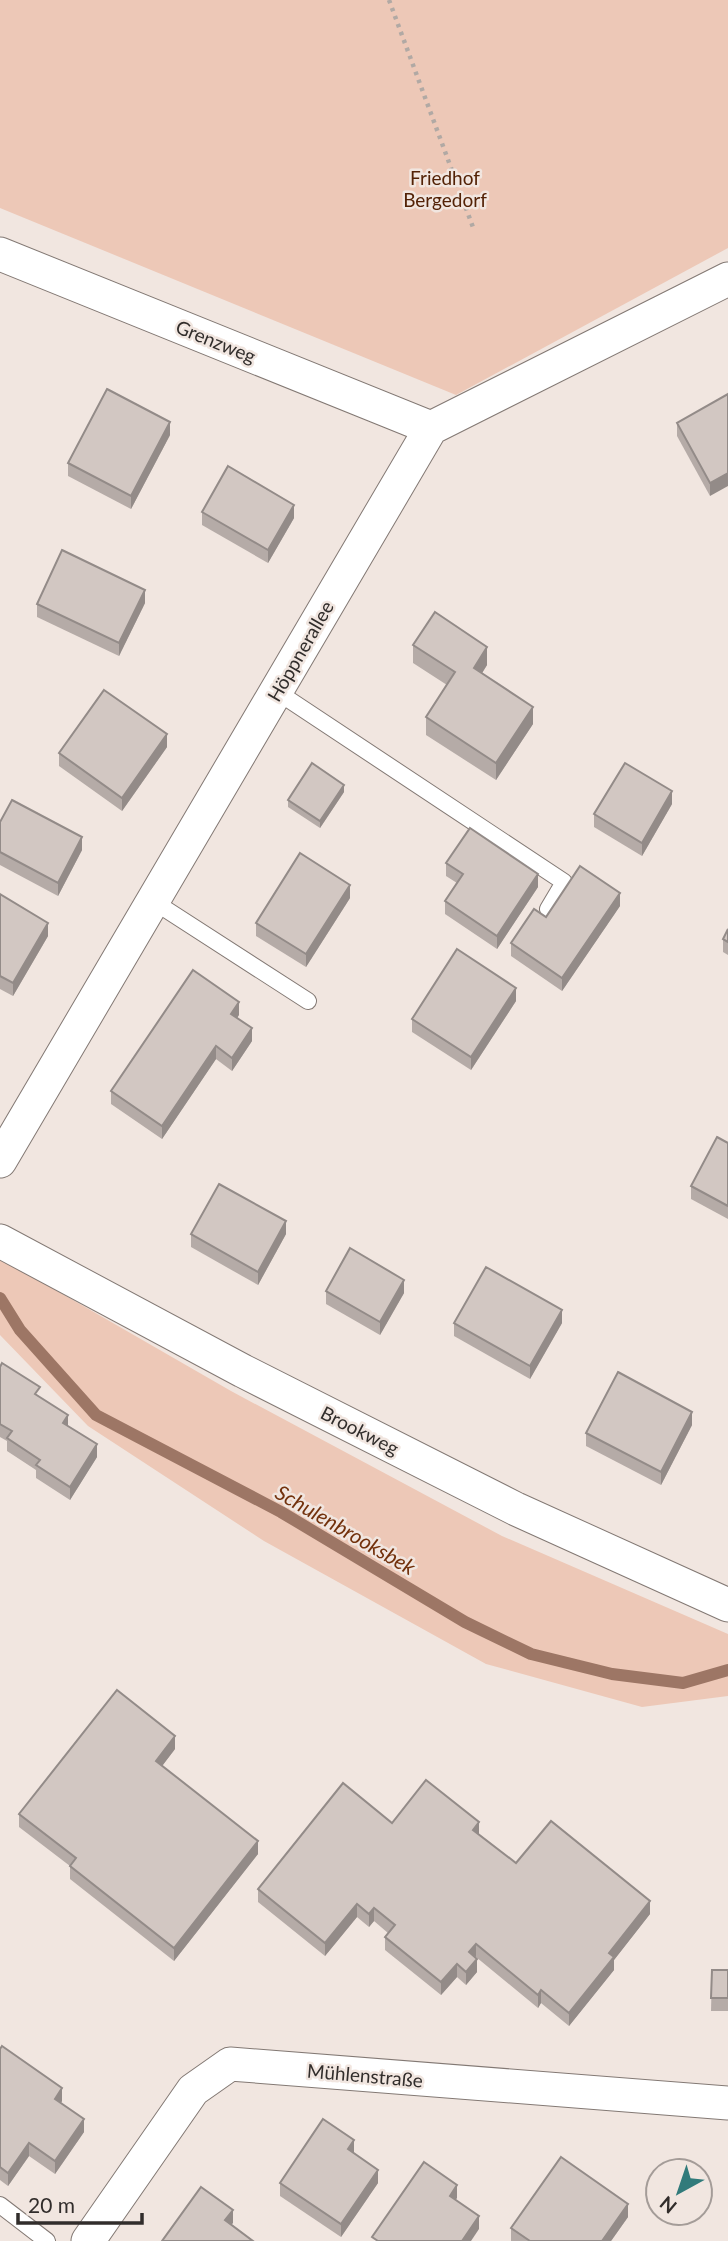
<svg xmlns="http://www.w3.org/2000/svg" width="728" height="2241" font-family="Lato,sans-serif">
<rect width="100%" height="100%" fill="#f1e6e0"/>
<g fill="#edc8b7">
<polygon points="0,0 728,0 728,248 456,395 0,208"/>
<polygon points="0,1258 231,1391 502,1536 728,1634 728,1696 642,1707 486,1664 264,1541 88,1426 0,1335"/>
</g>
<g fill="none" stroke-linecap="round" stroke-linejoin="round">
<polyline stroke="#9d7665" stroke-width="12" points="0,1298 20,1330 96,1415 281,1512 465,1622 531,1654 612,1674 683,1683 728,1670"/>
<g stroke="#837974" stroke-width="18">
<g id="service">
<polyline points="276,691 564,882 548,909"/>
<polyline points="153,901 308,1001"/>
<polyline points="0,2205 47,2241"/>
</g>
</g>
<g stroke="#837974" stroke-width="35">
<g id="minor">
<polyline points="0,254 431,428"/>
<polyline points="0,1161 431,428 728,279"/>
<polyline points="0,1241 243,1371 516,1509 728,1605"/>
<polyline points="88,2241 193,2090 230,2064 728,2103"/>
</g>
</g>
<polyline stroke="#b1a9a4" stroke-width="4.5" stroke-dasharray="3.5 5" stroke-linecap="butt" points="389,0 474,230"/>
<use href="#service" stroke="#fff" stroke-width="16"/>
<use href="#minor" stroke="#fff" stroke-width="33"/>
</g>
<g fill="#b5aba7">
<polygon points="728,394 710,496 677,436 677,423"/>
<polygon points="170,435 131,509 68,476 68,463"/>
<polygon points="202,512 294,518 268,563 202,525"/>
<polygon points="145,603 119,656 37,617 37,604"/>
<polygon points="413,645 487,665 482,673 533,724 496,780 426,735 426,717 447,685 413,663"/>
<polygon points="167,747 122,811 59,766 59,753"/>
<polygon points="344,792 320,828 288,807 288,800"/>
<polygon points="672,804 642,856 594,827 594,814"/>
<polygon points="0,822 82,850 58,896 0,865"/>
<polygon points="446,863 538,887 497,949 445,914 445,901 457,883 446,876"/>
<polygon points="0,895 48,936 13,996 0,989"/>
<polygon points="350,898 306,967 256,936 256,923"/>
<polygon points="620,906 562,991 511,956 511,943 546,917"/>
<polygon points="728,929 728,955 723,952 723,939"/>
<polygon points="516,1001 471,1070 412,1032 412,1019"/>
<polygon points="239,1015 237,1018 252,1041 232,1071 216,1059 162,1139 111,1104 111,1091"/>
<polygon points="728,1143 728,1219 691,1199 691,1186"/>
<polygon points="191,1234 286,1234 258,1285 191,1247"/>
<polygon points="326,1291 404,1293 380,1335 326,1304"/>
<polygon points="454,1323 562,1323 530,1379 454,1336"/>
<polygon points="0,1367 40,1397 68,1426 97,1457 70,1500 36,1478 36,1470 7,1451 7,1441 0,1437"/>
<polygon points="692,1425 661,1485 586,1446 586,1433"/>
<polygon points="175,1749 162,1766 258,1854 174,1961 70,1879 70,1866 19,1827 19,1814"/>
<polygon points="392,1823 479,1834 516,1863 650,1914 614,1960 614,1970 569,2026 541,2003 538,2008 476,1957 477,1972 466,1985 457,1977 441,1995 385,1950 385,1937 388,1933 374,1921 369,1927 357,1917 325,1956 258,1902 258,1889"/>
<polygon points="712,1970 728,1970 728,2011 711,2011"/>
<polygon points="0,2049 62,2101 61,2103 84,2132 55,2174 29,2156 8,2186 0,2180"/>
<polygon points="354,2153 378,2183 341,2237 280,2196 280,2183"/>
<polygon points="628,2217 611,2241 511,2241 511,2228"/>
</g>
<g fill="#938b88">
<polygon points="170,422 170,435 131,509 131,496"/>
<polygon points="728,473 728,486 710,496 710,483"/>
<polygon points="294,505 294,518 268,563 268,550"/>
<polygon points="145,590 145,603 119,656 119,643"/>
<polygon points="487,647 487,665 474,686 474,668"/>
<polygon points="533,707 533,724 496,780 496,763"/>
<polygon points="167,734 167,747 122,811 122,798"/>
<polygon points="344,785 344,792 320,828 320,821"/>
<polygon points="672,791 672,804 642,856 642,843"/>
<polygon points="82,837 82,850 58,896 58,883"/>
<polygon points="538,874 538,887 497,949 497,936"/>
<polygon points="350,885 350,898 306,967 306,954"/>
<polygon points="620,893 620,906 562,991 562,978"/>
<polygon points="48,923 48,936 13,996 13,983"/>
<polygon points="516,988 516,1001 471,1070 471,1057"/>
<polygon points="239,1002 239,1015 231,1027 231,1014"/>
<polygon points="252,1028 252,1041 232,1071 232,1058"/>
<polygon points="216,1046 216,1059 162,1139 162,1126"/>
<polygon points="286,1221 286,1234 258,1285 258,1272"/>
<polygon points="404,1280 404,1293 380,1335 380,1322"/>
<polygon points="562,1310 562,1323 530,1379 530,1366"/>
<polygon points="692,1412 692,1425 661,1485 661,1472"/>
<polygon points="68,1415 68,1428 63,1423"/>
<polygon points="97,1444 97,1457 70,1500 70,1487"/>
<polygon points="175,1736 175,1749 156,1774 156,1761"/>
<polygon points="479,1822 479,1835 473,1830"/>
<polygon points="258,1841 258,1854 174,1961 174,1948"/>
<polygon points="650,1901 650,1914 614,1960 614,1970 569,2026 569,2013 609,1953"/>
<polygon points="357,1904 357,1917 325,1956 325,1943"/>
<polygon points="374,1908 374,1921 369,1927 369,1914"/>
<polygon points="476,1944 476,1957 469,1952"/>
<polygon points="477,1959 477,1972 466,1985 466,1972"/>
<polygon points="457,1964 457,1977 441,1995 441,1982"/>
<polygon points="541,1990 541,2003 538,2008 538,1995"/>
<polygon points="62,2088 62,2101 55,2112 55,2099"/>
<polygon points="84,2119 84,2132 55,2174 55,2161"/>
<polygon points="354,2140 354,2153 348,2149"/>
<polygon points="29,2143 29,2156 8,2186 8,2173"/>
<polygon points="378,2170 378,2183 341,2237 341,2224"/>
<polygon points="457,2185 457,2198 450,2209 450,2196"/>
<polygon points="628,2204 628,2217 611,2241 602,2241"/>
<polygon points="233,2210 233,2223 225,2233 225,2220"/>
<polygon points="479,2216 479,2229 471,2241 462,2241"/>
</g>
<g fill="#d2c7c2" stroke="#938b88" stroke-width="2">
<polygon points="107,389 170,422 131,496 68,463"/>
<polygon points="728,394 728,473 710,483 677,423"/>
<polygon points="228,466 294,505 268,550 202,512"/>
<polygon points="62,550 145,590 119,643 37,604"/>
<polygon points="435,612 487,647 474,668 533,707 496,763 426,717 455,672 413,645"/>
<polygon points="104,690 167,734 122,798 59,753"/>
<polygon points="312,763 344,785 320,821 288,800"/>
<polygon points="625,763 672,791 642,843 594,814"/>
<polygon points="12,800 82,837 58,883 0,852 0,822"/>
<polygon points="470,828 538,874 497,936 445,901 463,874 446,863"/>
<polygon points="300,853 350,885 306,954 256,923"/>
<polygon points="580,866 620,893 562,978 511,943 534,909 546,917"/>
<polygon points="0,894 48,923 13,983 0,976"/>
<polygon points="728,929 728,942 723,939"/>
<polygon points="457,949 516,988 471,1057 412,1019"/>
<polygon points="193,970 239,1002 231,1014 252,1028 232,1058 216,1046 162,1126 111,1091"/>
<polygon points="717,1137 728,1143 728,1206 691,1186"/>
<polygon points="219,1184 286,1221 258,1272 191,1234"/>
<polygon points="350,1248 404,1280 380,1322 326,1291"/>
<polygon points="486,1267 562,1310 530,1366 454,1323"/>
<polygon points="2,1363 40,1387 35,1394 68,1415 63,1423 97,1444 70,1487 36,1465 40,1460 7,1438 12,1431 0,1424 0,1367"/>
<polygon points="618,1372 692,1412 661,1472 586,1433"/>
<polygon points="117,1690 175,1736 156,1761 258,1841 174,1948 70,1866 76,1858 19,1814"/>
<polygon points="426,1780 479,1822 473,1830 516,1863 551,1821 650,1901 609,1953 614,1957 569,2013 541,1990 538,1995 476,1944 469,1952 477,1959 466,1972 457,1964 441,1982 385,1937 395,1925 374,1908 369,1914 357,1904 325,1943 258,1889 343,1783 392,1823"/>
<polygon points="712,1970 728,1970 728,1998 711,1998"/>
<polygon points="2,2046 62,2088 55,2099 84,2119 55,2161 29,2143 8,2173 0,2167 0,2049"/>
<polygon points="323,2119 354,2140 348,2149 378,2170 341,2224 280,2183"/>
<polygon points="561,2157 628,2204 602,2241 530,2241 511,2228"/>
<polygon points="424,2162 457,2185 450,2196 479,2216 462,2241 378,2241 372,2237"/>
<polygon points="201,2187 233,2210 225,2220 253,2241 162,2241"/>
</g>
<g text-anchor="middle" dominant-baseline="central" stroke-width="5" stroke-linejoin="round" paint-order="stroke">
<g font-size="19" fill="#532206" stroke="#f1e6e0">
<text x="445" y="177">Friedhof<tspan x="445" dy="22">Bergedorf</tspan></text>
</g>
<g font-size="19" fill="#312d2b" stroke="#f1e6e0">
<text transform="translate(216 341) rotate(22)">Grenzweg</text>
<text transform="translate(300 651) rotate(-60)">Höppnerallee</text>
<text transform="translate(360 1430) rotate(27)">Brookweg</text>
<text transform="translate(365 2075) rotate(5)">Mühlenstraße</text>
</g>
<g font-size="21" font-style="italic" fill="#73320d" stroke="#f1e6e0">
<text transform="translate(346 1529) rotate(30)">Schulenbrooksbek</text>
</g>
</g>
<g transform="translate(679 2192) rotate(220)"><circle r="33" fill="#f1e6e0" stroke="#a49c98" stroke-width="2"/>
<path d="M0-5L12 26L0 18L-12 26Z" fill="#317b7b"/>
<text y="-10" font-size="19" font-weight="bold" text-anchor="middle" fill="#312d2b">N</text>
</g>
<path d="M18 2213v10h124v-10" fill="none" stroke="#312d2b" stroke-width="3.5"/>
<text x="28" y="2213" font-size="21" fill="#312d2b" stroke="#f1e6e0" stroke-width="5" paint-order="stroke">20 m</text>
</svg>
